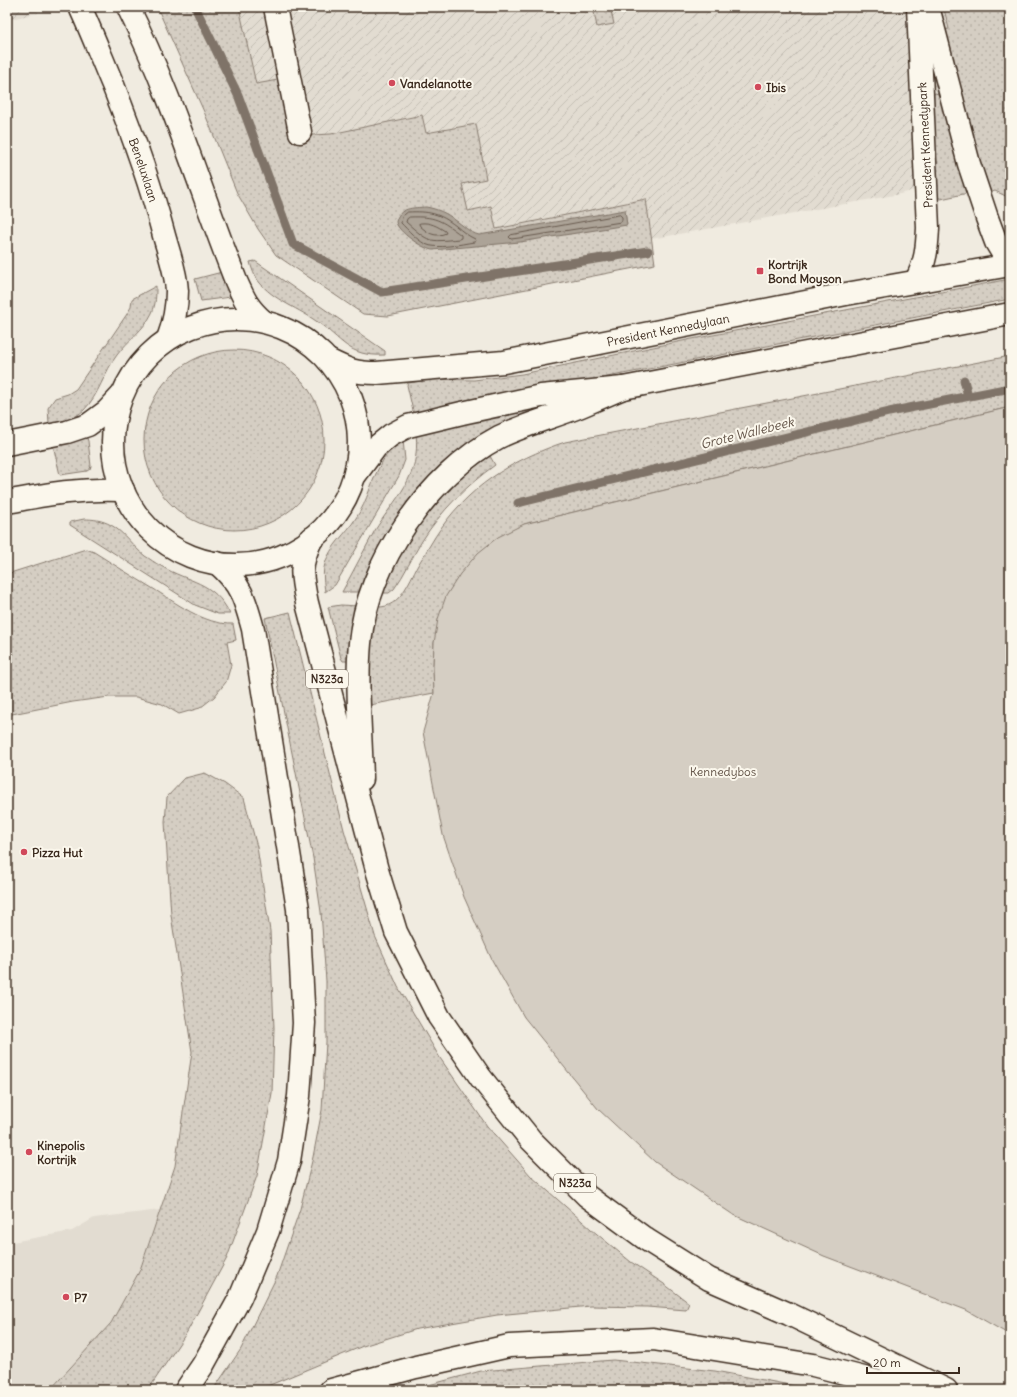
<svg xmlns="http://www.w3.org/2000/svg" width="1017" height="1397" font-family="Delius,sans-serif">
<defs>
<pattern id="industrial-furrows" width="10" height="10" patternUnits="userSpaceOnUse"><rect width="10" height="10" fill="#e2dcd1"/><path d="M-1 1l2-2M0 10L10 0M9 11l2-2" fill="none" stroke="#c3bdb3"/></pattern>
<pattern id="grass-dots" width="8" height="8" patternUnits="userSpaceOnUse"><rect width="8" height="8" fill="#d5cec3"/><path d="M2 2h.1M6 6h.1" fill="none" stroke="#b8b1a7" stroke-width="1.8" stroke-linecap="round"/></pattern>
</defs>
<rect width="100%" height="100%" fill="#f0ebe0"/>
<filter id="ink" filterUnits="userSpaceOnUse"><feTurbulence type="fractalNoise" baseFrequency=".025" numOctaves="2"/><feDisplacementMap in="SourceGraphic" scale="8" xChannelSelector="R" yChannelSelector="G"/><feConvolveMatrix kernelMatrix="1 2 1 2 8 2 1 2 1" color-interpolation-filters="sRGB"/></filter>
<g filter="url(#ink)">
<polygon fill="#e2dcd1" points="160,1210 140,1270 111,1323 50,1390 7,1390 7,1243 72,1231 94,1218"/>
<g fill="url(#industrial-furrows)">
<polygon points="7,7 35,7 38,13 7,20"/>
<polygon points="210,7 1010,7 998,167 900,194 651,239 384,282 303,238"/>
</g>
<g fill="url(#grass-dots)" stroke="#887c70">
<polygon points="157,7 239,7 256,84 278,80 291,140 313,135 331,134 422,115 426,133 476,124 486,179 462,184 468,211 491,206 496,229 646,199 655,264 388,316 363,314 276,255 258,229 237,193 205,114"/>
<polygon points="593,7 610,7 614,24 597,27"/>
<polygon points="952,7 1010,7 1010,198 995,191 989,193 987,191 944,30 949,29 944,9"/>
<polygon points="935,93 941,95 968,193 941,199 938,197 928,102 932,95"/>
<path d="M 255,261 L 385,351 L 385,355 C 347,357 343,339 316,321 C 295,306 269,299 255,276 C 253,272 251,266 250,262 Z"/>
<polygon points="222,272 231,297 201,301 195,279"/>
<polygon points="1010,279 1010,299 416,414 413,411 407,385 408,383 434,379 474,380 522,374 692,339"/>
<path d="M 156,286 C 156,295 156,304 152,313 C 144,330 128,340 117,355 C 104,372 99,395 84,410 C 74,419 64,422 51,426 L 49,423 L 48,408 L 55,398 L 68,394 L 76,389 L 127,314 L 131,307 L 132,299 Z"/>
<circle cx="234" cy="440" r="90"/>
<path d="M 1010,356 L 1010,407 L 524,524 L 434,643 L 433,667 L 434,693 L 370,705 C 368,671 370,639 378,607 C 400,608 409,581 418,565 C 424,556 429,546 435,537 C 466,488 511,460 565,442 Z"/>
<path d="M 559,404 L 490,433 L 361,592 L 342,592 C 353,572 363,552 374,532 C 395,497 421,478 416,433 Z"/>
<polygon points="84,438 87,438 88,441 91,466 90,469 87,471 60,475 53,445"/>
<path d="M 403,440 L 405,460 L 399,476 L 335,585 L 325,592 C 324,583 322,573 325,564 C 330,546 346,534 356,518 C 368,501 371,480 382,462 C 387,453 395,446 403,440 Z"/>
<path d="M 490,456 L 495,465 C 466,486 441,511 422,541 C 412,557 405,574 394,589 L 389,593 L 382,593 C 395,555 418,519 447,490 C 459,477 475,467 490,456 Z"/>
<path d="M 84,519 C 93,519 102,520 111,525 C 124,532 133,547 145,556 C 150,559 155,563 161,566 C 189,583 213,580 230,614 L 218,614 L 195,605 L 70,525 L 70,522 Z"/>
<path d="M 86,549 L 94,552 C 113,564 132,576 152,588 C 175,602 204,625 233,624 L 236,640 L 227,642 L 231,665 L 226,682 L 214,697 L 200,708 L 179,714 L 162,704 L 136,697 L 109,697 L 73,702 L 7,715 L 7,574 Z"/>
<polygon points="341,605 358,606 350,659 348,661 343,661 341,658 328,607"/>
<polygon points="290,612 344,830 358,877 375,936 398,987 440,1058 487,1126 531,1176 591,1229 631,1262 664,1284 689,1303 686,1310 647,1307 591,1306 497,1315 417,1329 363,1346 258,1390 213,1390 241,1349 277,1276 300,1209 313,1157 322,1110 326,1042 326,981 321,912 313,858 265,618"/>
<polygon points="205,773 225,784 244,798 257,847 270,931 274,1028 272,1093 257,1176 227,1258 187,1332 148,1390 50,1390 111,1323 140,1270 175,1166 192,1052 171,915 165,822 167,797 185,778"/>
<polygon points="613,1360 715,1371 817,1390 410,1390 481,1371"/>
</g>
<polygon fill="#d5cec3" stroke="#887c70" points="1010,407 1010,1335 966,1310 824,1256 732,1214 655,1162 598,1109 524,1017 492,960 464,897 443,835 423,732 434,693 433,667 434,643 438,619 446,596 460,574 478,553 498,537 524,524"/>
<path fill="#aca397" stroke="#7f7367" d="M 426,207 C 437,209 447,213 455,220 C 463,225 470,233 479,235 L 625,210 L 627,225 L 520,242 L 432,250 C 422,248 398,232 396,222 C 399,207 413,208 426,207 Z"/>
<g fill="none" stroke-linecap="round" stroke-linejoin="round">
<g stroke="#685a4e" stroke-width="1">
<path d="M 408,212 C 429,211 439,213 456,226 C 462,231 468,236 475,239 L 476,241 L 474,242 C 461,244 437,250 425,244 C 416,239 408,230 401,223 L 402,217 Z"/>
<polygon points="620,215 622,217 622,220 621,222 519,238 511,239 509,237 511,235"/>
<path d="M 410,217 C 435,216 441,220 461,235 L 461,238 L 459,239 C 428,242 430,243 406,222 L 407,219 Z"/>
<path d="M 421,223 C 430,222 437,226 445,231 L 446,233 C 435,238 428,233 420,226 L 419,224 Z"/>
</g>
<g stroke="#7f7367" stroke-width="9">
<polyline points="195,7 238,95 293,244 382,292 648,251"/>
<polyline points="964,380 968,396"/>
<polyline points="518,503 889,412 1010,388"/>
</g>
<g stroke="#3b2a1e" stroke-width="25">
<g id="minor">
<polyline points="275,7 300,132"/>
<polyline points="928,7 969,164 987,218 996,242 1002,252 1010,259"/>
<path d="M 916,281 C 926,261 927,249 928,228 L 918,7"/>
</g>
</g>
<g stroke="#3b2a1e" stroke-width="25">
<g id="secondary">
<path id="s1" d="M 80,7 C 92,33 102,59 113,85 C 132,133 150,182 163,232 C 168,251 176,271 177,291 C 177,308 174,323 168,339"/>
<path d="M 128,7 C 172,95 200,190 236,281 C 244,299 248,308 263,321"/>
<circle cx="236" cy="442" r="123"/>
<path id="s2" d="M 328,360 C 348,370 355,373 377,373 L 504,362 L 846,294 L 1010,265"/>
<polyline points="7,444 67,432 88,425 107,411 121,396"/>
<polyline points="356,474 376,447 391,435 408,426 462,413 541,396 623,388 1010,314"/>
<path d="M 7,502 C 48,494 81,488 123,490"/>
</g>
</g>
<g stroke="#3b2a1e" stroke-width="25">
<g id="motorway">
<path d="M 312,538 C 299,565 301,575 307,603 L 377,870 L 396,932 L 439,1017 L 481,1078 L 531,1140 L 587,1196 L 647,1240 L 709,1279 L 789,1314 L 946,1390"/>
<path d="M 362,779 C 361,734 356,687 360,643 C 367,564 429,474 499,437 C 526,424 554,417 581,406 C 595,400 609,394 623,388"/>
<path d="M 186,1390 L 203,1365 L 240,1298 L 268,1231 L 289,1161 L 299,1096 L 304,1023 L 298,909 L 253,629 C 245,599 241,584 217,563"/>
<polyline points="331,1390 416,1367 509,1346 653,1339 813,1365 911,1390"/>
</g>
</g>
<use href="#minor" stroke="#fbf7ec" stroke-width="22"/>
<use href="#secondary" stroke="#fbf7ec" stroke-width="22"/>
<use href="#motorway" stroke="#fbf7ec" stroke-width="22"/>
</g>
</g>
<g fill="#d1495b" stroke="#fbf7ec" stroke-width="1.5">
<circle cx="392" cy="83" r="4"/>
<circle cx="758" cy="87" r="4"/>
<rect x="756" y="267" width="8" height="8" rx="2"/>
<circle cx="24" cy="852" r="4"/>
<circle cx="29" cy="1152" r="4"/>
<circle cx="66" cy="1297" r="4"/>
</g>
<g text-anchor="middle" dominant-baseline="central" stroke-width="4" stroke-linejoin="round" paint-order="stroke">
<g fill="#fbf7ec" stroke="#75685c" stroke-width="1">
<rect x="306" y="670" width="42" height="18" rx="3"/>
<rect x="554" y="1174" width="42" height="18" rx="3"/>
</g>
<g font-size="11" font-weight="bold" fill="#3b2a1e">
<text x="327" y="679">N323a</text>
<text x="575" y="1183">N323a</text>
</g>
<g font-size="12" font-weight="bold" fill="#3b2a1e" stroke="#fbf7ec" text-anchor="start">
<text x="400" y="83">Vandelanotte</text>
<text x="766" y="87">Ibis</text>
<text x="768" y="264">Kortrijk<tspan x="768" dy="14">Bond Moyson</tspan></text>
<text x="32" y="852">Pizza Hut</text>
<text x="37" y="1145">Kinepolis<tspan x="37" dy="14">Kortrijk</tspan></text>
<text x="74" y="1297">P7</text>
</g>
<g font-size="12" fill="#3b2a1e" stroke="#fbf7ec">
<text transform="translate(925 145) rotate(-93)">President Kennedypark</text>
<text stroke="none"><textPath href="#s1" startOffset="175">Beneluxlaan</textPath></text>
<text stroke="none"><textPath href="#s2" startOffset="346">President Kennedylaan</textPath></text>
</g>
<g font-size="12" fill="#625347" stroke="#fbf7ec">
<text x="723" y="771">Kennedybos</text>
</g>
<g font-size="13" font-style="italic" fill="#635448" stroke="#fbf7ec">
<text transform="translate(747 433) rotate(-14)">Grote Wallebeek</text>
</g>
</g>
<rect width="1017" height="1397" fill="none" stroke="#fbf7ec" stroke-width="24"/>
<rect x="12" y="12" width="993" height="1373" fill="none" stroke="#3b2a1e" stroke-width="1.5" filter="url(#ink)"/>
<path d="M867 1367v6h92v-6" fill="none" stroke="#3b2a1e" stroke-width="2"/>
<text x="873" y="1367" font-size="12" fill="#3b2a1e" stroke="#fbf7ec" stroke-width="3" paint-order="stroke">20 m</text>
</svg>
